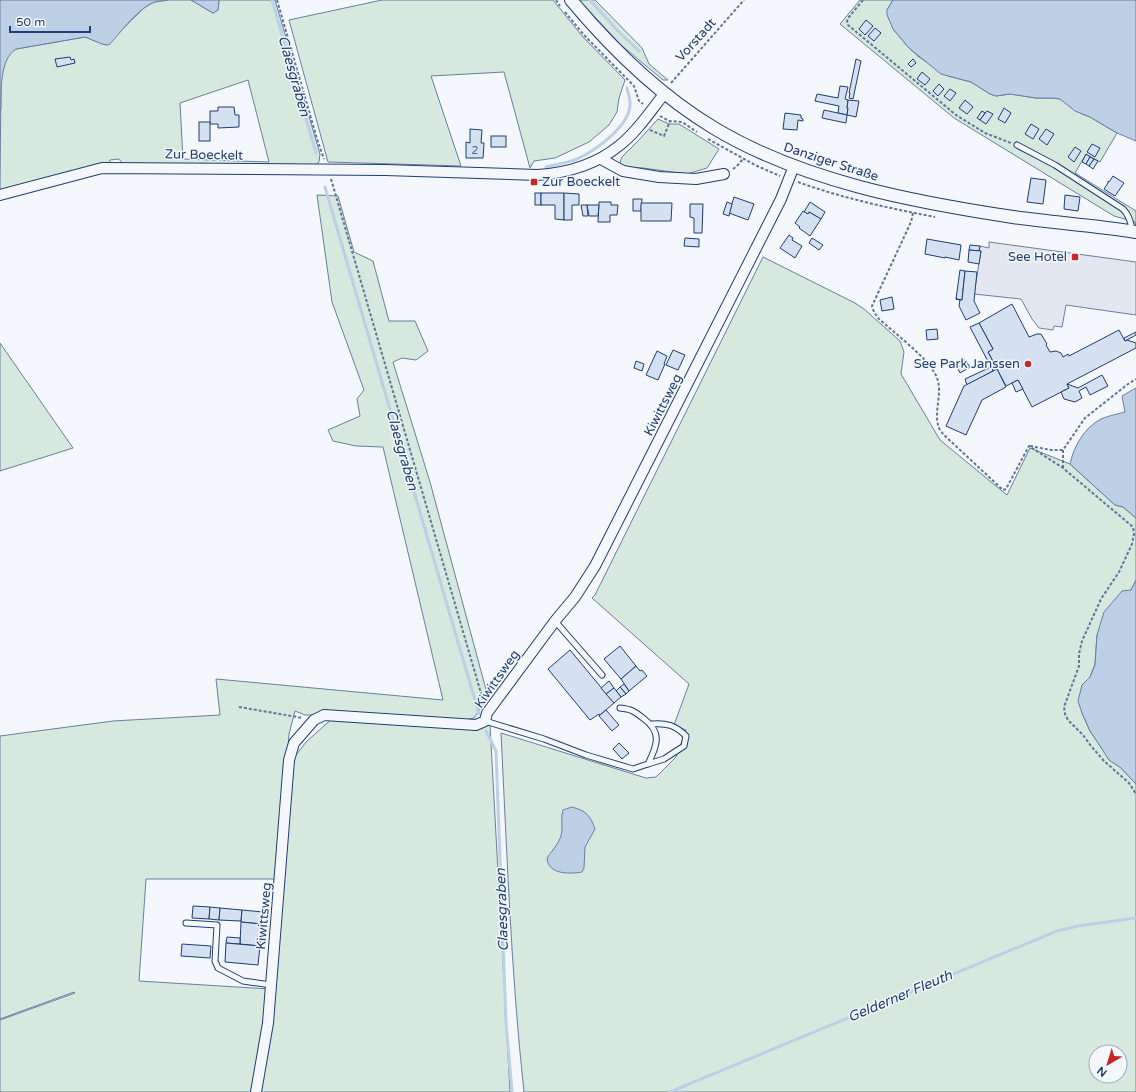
<svg xmlns="http://www.w3.org/2000/svg" width="1136" height="1092" font-family="'Varela Round',sans-serif">
<rect width="100%" height="100%" fill="#f4f7fb"/>
<g fill="#d7e8df" stroke="#687fa3" fill-rule="evenodd">
<path d="M 168,0 L 191,0 L 213,13 L 218,10 L 219,0 L 275,0 L 320,154 L 319,162 L 314,166 L 122,163 L 119,159 L 110,160 L 109,163 L 0,191 L 1,69 C 4,60 7,53 16,49 L 85,37 L 106,45 L 144,8 L 154,2 ZM 248,80 L 269,162 L 183,159 L 180,103 Z"/>
<polygon points="382,0 553,0 583,37 625,80 619,98 617,112 609,125 589,142 555,158 534,161 530,168 504,72 431,76 461,166 328,162 289,20"/>
<polygon points="579,0 595,0 642,48 649,64 668,80 663,80 621,45"/>
<polygon points="860,0 893,0 887,10 893,29 909,48 919,57 948,76 971,82 990,94 996,96 1010,94 1036,98 1053,98 1060,99 1082,114 1090,117 1117,133 1100,162 1086,154 1075,173 1136,211 1136,226 1135,222 1114,216 954,118 840,24"/>
<polygon points="658,119 669,124 679,124 719,149 707,168 687,174 643,168 621,167 620,162 622,157 638,141"/>
<polygon points="317,195 338,196 354,252 373,261 389,321 415,321 428,351 416,360 402,358 393,362 430,482 488,697 474,718 455,722 372,715 305,715 295,711 289,734 278,879 146,879 139,981 270,989 253,1092 0,1092 0,1020 75,993 74,992 0,1019 0,736 113,721 220,715 216,679 443,700 383,447 356,446 333,441 328,430 360,416 357,399 364,390 332,302"/>
<path d="M 763,257 L 855,303 L 864,309 L 900,341 L 904,352 L 901,374 L 940,440 L 1007,495 L 1030,448 L 1070,464 L 1115,505 L 1123,507 L 1136,518 L 1136,580 L 1131,590 L 1097,635 L 1095,664 L 1090,677 L 1082,685 L 1082,713 L 1090,731 L 1109,759 L 1121,768 L 1136,784 L 1136,1092 L 524,1092 C 511,973 507,853 501,733 L 646,778 L 656,777 L 676,757 L 686,730 L 674,725 L 689,684 L 592,598 L 595,595 ZM 1096,1052 L 1120,1052 L 1120,1076 L 1096,1076 Z"/>
<polygon points="0,343 73,448 0,471"/>
<polygon points="334,717 449,726 490,725 510,1092 258,1092 293,759 306,742"/>
</g>
<polygon fill="#e3e8f0" stroke="#687fa3" points="989,242 1136,262 1136,315 1066,305 1062,327 1054,326 1053,330 1039,328 1032,319 1021,299 974,294 981,251 979,251 980,246 989,248"/>
<g fill="#bed0e5" stroke="#687fa3">
<path d="M 0,0 L 168,0 C 164,1 159,1 155,2 C 139,7 121,32 109,45 L 102,44 L 85,37 L 16,49 C 0,59 1,89 1,108 L 0,113 Z"/>
<polygon points="191,0 219,0 218,10 213,13"/>
<polygon points="893,0 1136,0 1136,141 1117,133 1090,117 1075,111 1060,99 1053,98 1036,98 1010,94 996,96 990,94 971,82 941,74 909,48 893,29 887,15 887,10"/>
<path d="M 1136,388 L 1136,518 L 1123,507 L 1115,505 L 1070,464 C 1074,446 1084,428 1101,419 C 1108,416 1117,414 1125,412 L 1122,396 Z"/>
<polygon points="1136,580 1136,784 1121,768 1109,760 1100,746 1090,731 1082,713 1078,701 1082,685 1090,677 1095,665 1097,635 1104,612 1122,591 1131,590"/>
<path d="M 572,807 C 586,811 590,815 595,829 L 585,847 L 584,868 L 582,872 C 570,874 548,875 547,858 C 553,849 562,841 562,829 C 562,822 561,817 563,810 Z"/>
</g>
<g fill="none" stroke-linecap="round" stroke-linejoin="round">
<g stroke="#bed0e5" stroke-width="3">
<polyline points="272,0 316,153"/>
<polyline points="590,0 618,31 639,51"/>
<path d="M 546,167 C 557,164 569,163 579,158 C 596,150 628,127 630,106 C 631,101 628,94 627,88"/>
<polyline points="325,187 479,714"/>
<polyline points="486,731 496,751 506,1022 512,1092"/>
<polyline points="670,1092 1057,931 1078,926 1136,918"/>
</g>
</g>
<g fill="#d5e0f0" stroke="#1d3f73">
<polygon points="866,20 873,26 865,35 859,29"/>
<polygon points="875,28 881,33 874,41 868,36"/>
<polygon points="70,57 71,60 74,59 75,63 57,67 55,59"/>
<polygon points="856,59 861,61 853,99 849,98 850,93 849,93"/>
<polygon points="913,59 916,63 911,67 908,64"/>
<polygon points="922,72 930,79 925,85 917,79"/>
<polygon points="939,84 944,89 938,96 933,91"/>
<polygon points="840,86 848,87 845,99 848,100 847,108 848,108 847,115 838,113 839,106 815,101 817,94 838,98"/>
<polygon points="950,89 956,93 950,101 944,96"/>
<polygon points="848,100 859,101 856,117 847,115 848,108 847,108"/>
<polygon points="965,100 973,107 967,114 959,108"/>
<polygon points="218,107 234,107 235,115 239,115 239,127 218,128 218,124 210,124 210,111 218,111"/>
<polygon points="1004,108 1011,113 1005,123 998,119"/>
<polygon points="824,110 847,115 846,123 822,118"/>
<polygon points="982,111 985,113 980,120 977,118"/>
<polygon points="987,111 993,114 986,124 980,120"/>
<polygon points="785,113 801,115 801,118 803,119 803,121 798,120 797,130 783,129"/>
<rect x="199" y="122" width="11" height="19"/>
<polygon points="1031,124 1039,129 1033,139 1025,134"/>
<polygon points="470,129 482,130 481,143 484,143 483,158 466,158 466,142 470,143"/>
<polygon points="1046,129 1054,134 1047,145 1039,139"/>
<rect x="491" y="136" width="15" height="11"/>
<polygon points="1092,144 1100,148 1095,157 1087,152"/>
<polygon points="1075,147 1081,151 1074,162 1068,157"/>
<polygon points="1086,154 1090,157 1086,164 1082,162"/>
<polygon points="1090,157 1094,159 1089,166 1086,164"/>
<polygon points="1094,159 1098,161 1093,169 1089,166"/>
<polygon points="1113,176 1124,183 1115,196 1104,189 1108,183 1108,181 1109,182"/>
<polygon points="1031,178 1046,180 1043,204 1027,202"/>
<rect x="535" y="193" width="6" height="12"/>
<polygon points="541,193 564,193 564,220 555,219 555,205 541,205"/>
<polygon points="564,193 579,194 579,205 572,205 572,220 564,220"/>
<polygon points="1065,195 1080,197 1078,211 1064,209"/>
<polygon points="734,197 754,204 748,220 729,213"/>
<polygon points="633,199 642,199 641,211 633,211"/>
<polygon points="599,202 611,202 611,205 618,205 617,215 610,215 610,222 598,222"/>
<polygon points="727,202 732,204 729,216 723,214"/>
<polygon points="810,202 825,212 821,219 809,212 808,214 804,212"/>
<polygon points="641,203 672,203 671,221 641,221"/>
<polygon points="690,204 703,204 702,233 694,233 694,218 690,217"/>
<polygon points="581,205 587,205 588,216 583,216"/>
<polygon points="587,205 599,205 598,216 589,216"/>
<polygon points="803,211 808,214 809,212 821,219 810,236 799,228 800,227 795,223"/>
<polygon points="789,235 793,238 792,240 802,246 795,258 780,248"/>
<polygon points="685,238 699,239 699,247 684,246"/>
<polygon points="812,238 823,245 819,250 809,243"/>
<polygon points="927,239 961,245 959,260 945,257 945,258 925,254"/>
<polygon points="970,245 980,246 979,251 969,250"/>
<polygon points="969,250 981,251 979,264 968,262"/>
<polygon points="960,270 965,271 962,300 956,299"/>
<polygon points="965,271 977,272 974,301 980,313 966,320 959,306 960,300 956,299 962,300"/>
<polygon points="892,297 894,309 882,311 880,300"/>
<polygon points="1012,304 1029,337 1037,334 1041,334 1047,344 1046,345 1050,352 1056,351 1061,353 1063,357 1068,354 1069,356 1119,330 1125,341 1127,340 1136,343 1136,348 1067,384 1069,388 1032,407 1018,380 1006,386 988,352 993,349 979,323"/>
<polygon points="979,323 993,349 988,352 997,369 993,371 970,327"/>
<polygon points="937,329 938,339 927,340 926,330"/>
<polygon points="1136,332 1136,335 1125,341 1124,338"/>
<polygon points="673,350 685,355 678,370 666,365"/>
<polygon points="657,351 667,356 664,364 665,364 658,380 646,375"/>
<polygon points="965,360 970,367 960,373 956,365"/>
<polygon points="636,361 644,364 642,371 634,368"/>
<polygon points="991,367 993,371 967,385 965,379"/>
<polygon points="997,369 1006,387 982,400 966,435 946,426 964,386"/>
<polygon points="1102,375 1108,386 1090,395 1086,387 1079,391 1082,398 1075,402 1064,399 1061,392 1069,388 1067,384 1078,388"/>
<polygon points="1018,380 1023,389 1016,392 1012,383"/>
<polygon points="620,646 636,666 621,679 604,659"/>
<polygon points="570,650 614,703 600,715 599,714 590,720 548,669"/>
<polygon points="636,666 640,671 642,670 647,676 629,691 621,679"/>
<polygon points="609,681 614,688 606,694 601,688"/>
<polygon points="624,684 629,691 626,694 620,687"/>
<polygon points="620,687 626,694 621,697 616,691"/>
<polygon points="614,688 621,697 614,703 606,694"/>
<polygon points="606,710 619,725 612,731 599,716"/>
<polygon points="619,743 629,753 622,759 613,749"/>
<polygon points="193,906 210,907 209,919 192,918"/>
<polygon points="210,907 220,908 219,920 209,919"/>
<polygon points="220,908 242,910 241,921 219,920"/>
<polygon points="242,910 263,912 261,924 241,922"/>
<polygon points="241,922 261,924 260,946 240,944"/>
<polygon points="227,937 240,938 240,944 226,943"/>
<polygon points="226,943 260,946 258,965 225,962"/>
<polygon points="182,944 211,946 210,958 181,956"/>
</g>
<g fill="none" stroke-linecap="round" stroke-linejoin="round">
<g stroke="#1d3f73" stroke-width="7">
<g id="service">
<path d="M 1017,145 L 1055,165 L 1123,209 C 1129,215 1131,222 1132,230"/>
<polyline points="555,621 602,675"/>
<path d="M 485,721 L 544,739 L 586,755 L 633,769 L 648,764 C 658,744 662,732 643,718 C 634,711 631,709 620,708"/>
<path d="M 648,764 L 664,759 L 684,746 L 686,736 C 675,725 667,723 652,724"/>
<polyline points="186,923 217,925 215,961 218,968 243,981 271,985"/>
</g>
</g>
<g stroke="#1d3f73" stroke-width="12">
<g id="minor">
<polyline points="601,159 623,171 659,177 696,179 724,174"/>
<path d="M 0,195 L 102,168 L 385,170 L 537,175 C 568,173 596,165 620,145 C 638,131 651,110 665,93"/>
<polyline points="256,1092 268,1023 289,760 294,743 314,720 324,715 476,725 485,721 487,713 555,621 575,597 595,566 781,199 794,166"/>
</g>
</g>
<g stroke="#1d3f73" stroke-width="14">
<path id="tertiary" d="M 571,0 C 612,49 659,95 714,128 C 802,181 913,202 1013,217 C 1054,223 1095,225 1136,232"/>
</g>
<g stroke="#5e769c" stroke-width="2" stroke-dasharray="3 2" stroke-linecap="butt">
<polyline points="277,0 317,139 324,159"/>
<polyline points="556,0 560,6"/>
<polyline points="863,0 849,17 847,21 848,25 956,115 985,133 1011,143"/>
<polyline points="565,12 584,35 634,86 639,101 643,104"/>
<polyline points="671,83 744,0"/>
<polyline points="660,116 669,121 682,122 697,132"/>
<polyline points="650,130 664,136 670,121"/>
<polyline points="708,139 755,165 780,176"/>
<polyline points="733,169 737,166 743,159"/>
<polyline points="331,179 483,700"/>
<path d="M 798,182 C 842,198 888,208 935,217"/>
<path d="M 913,213 L 911,222 L 872,306 L 874,312 L 878,318 C 894,333 931,360 937,378 C 943,394 933,412 939,428 C 940,430 942,433 944,435 L 1003,490 L 1006,489 L 1029,446 L 1063,468 L 1133,527 L 1134,534 L 1132,544 L 1119,572 L 1101,599 L 1082,641 L 1079,654 L 1079,666 L 1064,707 L 1065,714 L 1068,720 L 1083,735 L 1091,746 L 1104,761 L 1129,783 L 1136,794"/>
<polyline points="1030,446 1051,450 1063,450"/>
<polyline points="1063,468 1063,450 1085,418 1128,384 1136,379"/>
<polyline points="239,707 303,718"/>
</g>
<use href="#service" stroke="#f4f7fb" stroke-width="5"/>
<use href="#minor" stroke="#f4f7fb" stroke-width="10"/>
<use href="#tertiary" stroke="#f4f7fb" stroke-width="12"/>
</g>
<g fill="#c62828" stroke="#f4f7fb" stroke-width="1.5">
<rect x="530" y="178" width="8" height="8" rx="2"/>
<rect x="1071" y="253" width="8" height="8" rx="2"/>
<circle cx="1028" cy="364" r="4"/>
</g>
<g text-anchor="middle" dominant-baseline="central" stroke-width="3" stroke-linejoin="round" paint-order="stroke">
<g font-size="11" fill="#4b6792">
<text x="475" y="150">2</text>
</g>
<g font-size="13" fill="#1d3f73" stroke="#f4f7fb">
<text transform="translate(696 40) rotate(-48)">Vorstadt</text>
<text transform="translate(204 155) rotate(1)">Zur Boeckelt</text>
<text transform="translate(831 162) rotate(18)">Danziger Straße</text>
<text transform="translate(663 405) rotate(-63)">Kiwittsweg</text>
<text transform="translate(497 679) rotate(-55)">Kiwittsweg</text>
<text transform="translate(264 916) rotate(-85)">Kiwittsweg</text>
</g>
<g font-size="13" fill="#1d3f73" stroke="#f4f7fb" text-anchor="end">
<text x="542" y="182" text-anchor="start">Zur Boeckelt</text>
<text x="1067" y="257">See Hotel</text>
<text x="1020" y="364">See Park Janssen</text>
</g>
<g font-size="14" font-style="italic" fill="#1d3f73" stroke="#f4f7fb">
<text transform="translate(294 76) rotate(74)">Claesgraben</text>
<text transform="translate(402 450) rotate(74)">Claesgraben</text>
<text transform="translate(502 910) rotate(-92)">Claesgraben</text>
<text transform="translate(900 996) rotate(-23)">Gelderner Fleuth</text>
</g>
</g>
<g transform="translate(1108 1064) rotate(218)"><circle r="19" fill="#f4f7fb" stroke="#9eadc5"/>
<path d="M0-3L7 15L0 10L-7 15Z" fill="#c62828"/>
<text y="-6" font-size="11" font-weight="bold" text-anchor="middle" fill="#1d3f73">N</text>
</g>
<path d="M10 26v6h80v-6" fill="none" stroke="#1d3f73" stroke-width="2"/>
<text x="16" y="26" font-size="12" fill="#1d3f73" stroke="#f4f7fb" stroke-width="3" paint-order="stroke">50 m</text>
</svg>
